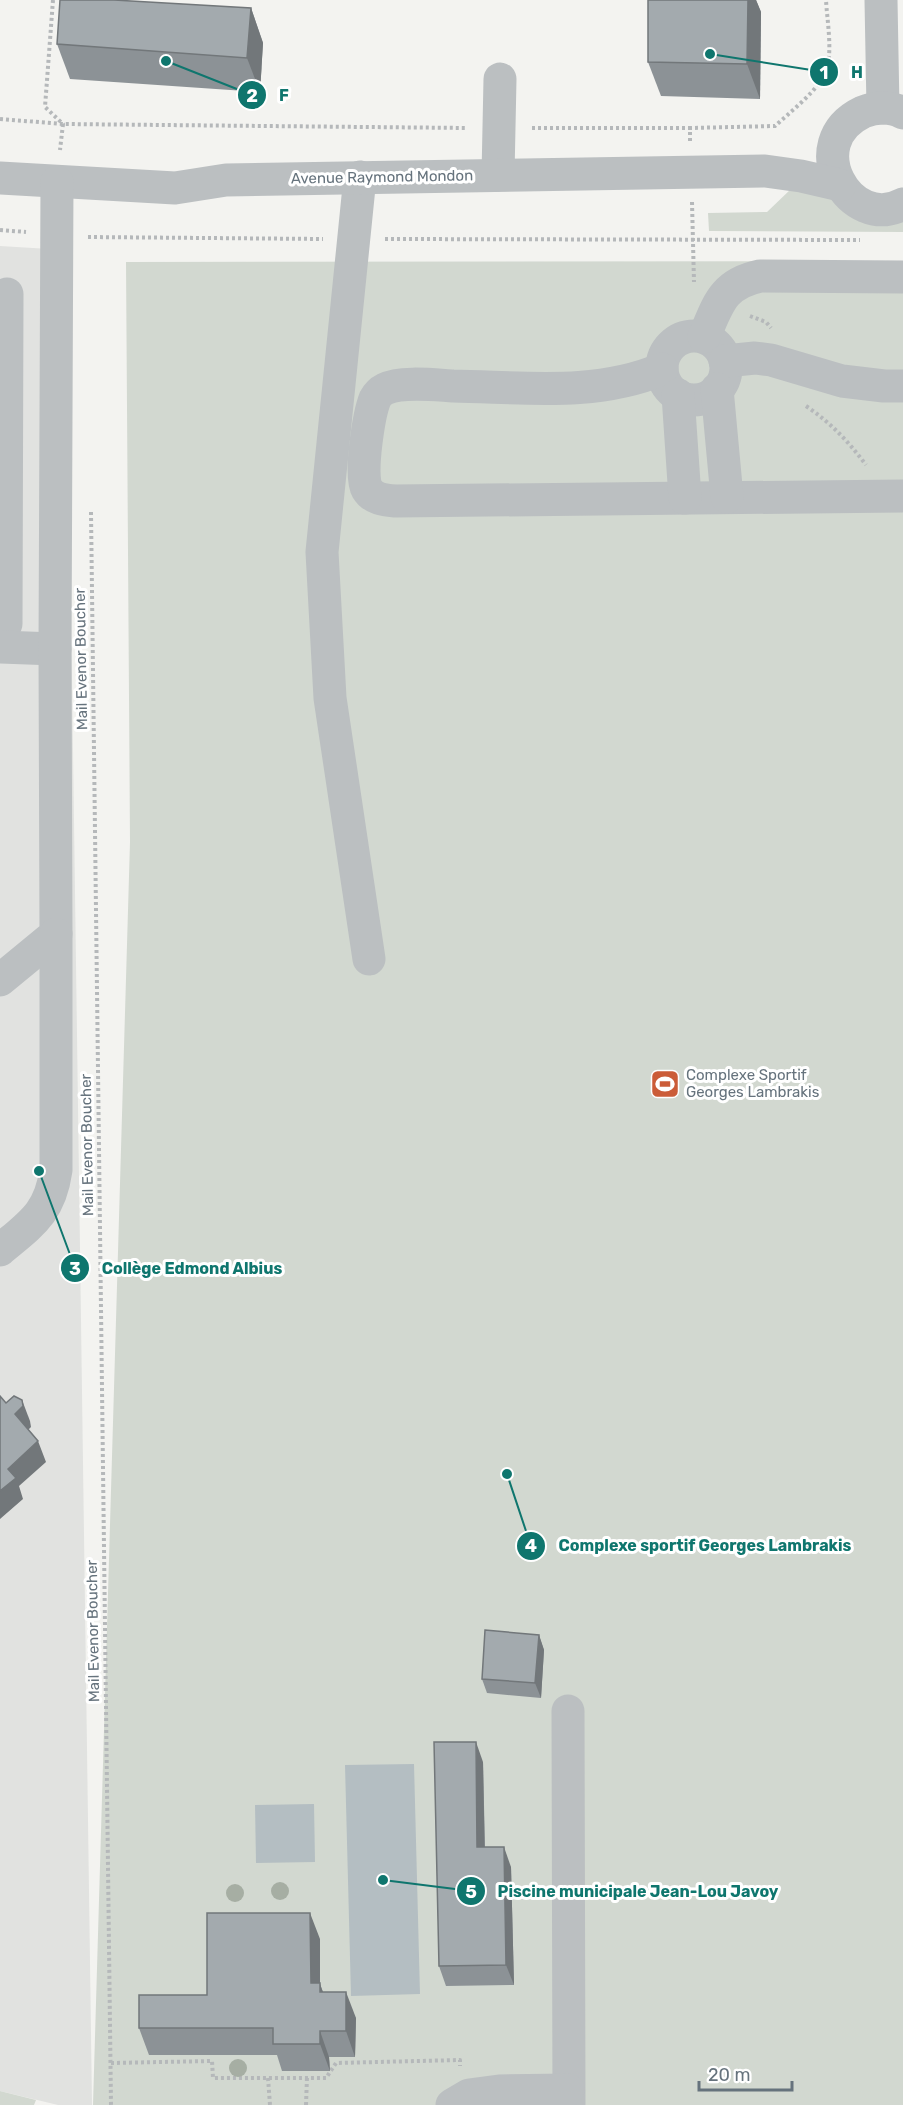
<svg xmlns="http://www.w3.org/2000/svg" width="903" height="2105" font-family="Rubik,sans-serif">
<rect width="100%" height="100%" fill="#f3f3f0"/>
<polygon fill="#e1e2e0" points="0,246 66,250 92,2105 58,2105 0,2091"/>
<g fill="#d2d8d0">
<polygon points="791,189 903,215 903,232 709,231 708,213 767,212"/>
<polygon points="903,261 903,2105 93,2105 130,842 126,262"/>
<polygon points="0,2091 36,2100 34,2105 0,2105"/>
</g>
<g fill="#b4bec2">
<polygon points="414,1764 420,1994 351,1996 345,1765"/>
<polygon points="314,1804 315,1862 256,1863 255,1805"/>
</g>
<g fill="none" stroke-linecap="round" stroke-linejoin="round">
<g stroke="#b5b8ba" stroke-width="4" stroke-dasharray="3 3" stroke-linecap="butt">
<polyline points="53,0 45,107 63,124 60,150"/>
<polyline points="0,119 63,124 467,128"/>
<polyline points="532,128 690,128"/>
<path d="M 690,141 L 690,128 L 775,126 C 789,113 820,89 826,71 C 833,52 827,20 826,0"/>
<polyline points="692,202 694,282"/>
<polyline points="0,230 26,232"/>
<polyline points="88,237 323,239"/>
<polyline points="385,239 860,240"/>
<polyline points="750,316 766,322 771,328"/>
<path d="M 806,406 C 831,423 848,441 866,465"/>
<polyline points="91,512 111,2105"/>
<polyline points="111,2063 212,2061 213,2078 326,2078 336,2063 460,2060 460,2066"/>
<polyline points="268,2078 270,2105"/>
<polyline points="306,2105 307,2077"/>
</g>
<g stroke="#bbbfc1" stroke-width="33">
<polyline points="881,0 883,108"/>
<path d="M 903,113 C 891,106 875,107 863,112 C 798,143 850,233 903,204"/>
<polyline points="498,175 500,79"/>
<polyline points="360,177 322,552 330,698 369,959"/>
<polyline points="0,178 175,188 226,180 765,171 801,176 840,185"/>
<circle cx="694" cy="368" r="32"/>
<path d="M 704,337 C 718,305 722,284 760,276 L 903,277"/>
<polyline points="725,361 755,358 771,360 842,381 884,386 903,386"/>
<path d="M 662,369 C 596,397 523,387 453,386 C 435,385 401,381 385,389 C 381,391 377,395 375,399 C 369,414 359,476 367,489 C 373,499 384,500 395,501 L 903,496"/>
<polyline points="717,389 727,497"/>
<polyline points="678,395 685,498"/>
<polyline points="6,624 7,294"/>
<polyline points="0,647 55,649"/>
<polyline points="0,980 56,934 55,649 57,182"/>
<path d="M 0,1250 C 31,1224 50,1213 56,1170 L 56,934"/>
<polyline points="568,1711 569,2105"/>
<polyline points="452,2105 469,2095 499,2091 568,2090"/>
</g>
</g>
<g fill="#a6aea3">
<circle cx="280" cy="1891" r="9"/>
<circle cx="235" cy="1893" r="9"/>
<circle cx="238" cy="2068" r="9"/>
</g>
<g fill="#8c9296">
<polygon points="648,0 756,0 761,12 760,99 661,96 648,62"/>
<polygon points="251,8 263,43 260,92 70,79 57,44"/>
<polygon points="539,1635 544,1650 541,1698 487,1693 482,1679"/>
<polygon points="483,1762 485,1847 511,1867 514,1985 446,1986 439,1966"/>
<polygon points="320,1939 320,1984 323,1992 356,2018 355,2057 329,2057 330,2071 282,2071 277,2055 149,2055 139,2028"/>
</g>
<g fill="#72777a">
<polygon points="748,0 756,0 761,12 760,99 747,64"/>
<polygon points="251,8 263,43 260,92 247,58"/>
<polygon points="22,1400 30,1421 31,1427 23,1435 15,1414"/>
<polygon points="38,1441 46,1462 19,1486 23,1499 0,1519 0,1491 8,1469"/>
<polygon points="539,1635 544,1650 541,1698 535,1683"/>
<polygon points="476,1742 483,1762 485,1868 477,1847"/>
<polygon points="504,1847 511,1867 514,1985 506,1965"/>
<polygon points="310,1913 320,1939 320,1984 329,2009 311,1983"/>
<polygon points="346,1992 356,2018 355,2057 346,2031"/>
<polygon points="320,2031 329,2057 330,2071 320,2044"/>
</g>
<g fill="#a3aaae" stroke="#72777a" stroke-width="1.5">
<polygon points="60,0 114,0 251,8 247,58 57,44"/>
<polygon points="648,0 748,0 747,64 648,62"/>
<polygon points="0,1396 6,1403 14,1396 22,1400 23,1406 15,1414 38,1441 8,1469 16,1478 0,1491"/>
<polygon points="485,1630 539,1635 535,1683 482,1679"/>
<polygon points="434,1742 476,1742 477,1847 504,1847 506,1965 439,1966"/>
<polygon points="207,1913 310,1913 311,1983 320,1983 320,1992 346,1992 346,2031 320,2031 320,2044 273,2044 273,2028 139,2028 139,1995 207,1995"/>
</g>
<defs>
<g id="stadium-square" transform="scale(1.5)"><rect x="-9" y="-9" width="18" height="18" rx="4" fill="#cb5c38" stroke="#fff"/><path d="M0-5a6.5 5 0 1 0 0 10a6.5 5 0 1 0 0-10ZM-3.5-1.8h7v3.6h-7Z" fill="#fff"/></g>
</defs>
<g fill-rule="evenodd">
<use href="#stadium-square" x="665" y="1084"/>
</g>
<g text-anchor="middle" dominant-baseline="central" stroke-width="6" stroke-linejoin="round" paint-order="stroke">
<g font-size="15" fill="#66737d" stroke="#fff">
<text transform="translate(382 177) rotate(-1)">Avenue Raymond Mondon</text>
<text transform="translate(81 659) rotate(-91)">Mail Evenor Boucher</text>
<text transform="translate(87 1145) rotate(-91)">Mail Evenor Boucher</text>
<text transform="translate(93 1631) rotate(-91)">Mail Evenor Boucher</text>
</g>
<g font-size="15" fill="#66737d" stroke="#fff" text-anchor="start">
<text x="686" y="1075">Complexe Sportif<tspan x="686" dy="17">Georges Lambrakis</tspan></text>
</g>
</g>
<path fill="none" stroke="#0f766e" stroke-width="2" d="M710 54L824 72M166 61L252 95M39 1171L75 1268M507 1474L531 1546M383 1880L471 1891"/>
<g fill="#0f766e" stroke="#fff" stroke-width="2">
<circle cx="710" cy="54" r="6"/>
<circle cx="166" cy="61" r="6"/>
<circle cx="39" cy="1171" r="6"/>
<circle cx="507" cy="1474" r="6"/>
<circle cx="383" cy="1880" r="6"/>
<circle cx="824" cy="72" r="15"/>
<circle cx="252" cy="95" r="15"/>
<circle cx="75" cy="1268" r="15"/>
<circle cx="531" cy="1546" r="15"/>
<circle cx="471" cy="1891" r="15"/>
</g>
<g font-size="18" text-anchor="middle" font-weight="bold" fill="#fff">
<text x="824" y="79">1</text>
<text x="252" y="102">2</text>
<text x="75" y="1275">3</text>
<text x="531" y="1552">4</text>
<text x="471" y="1898">5</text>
</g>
<g font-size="16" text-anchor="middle" font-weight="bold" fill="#0f766e" stroke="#fff" stroke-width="6" stroke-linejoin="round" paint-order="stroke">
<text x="857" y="78">H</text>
<text x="284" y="101">F</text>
<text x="192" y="1274">Collège Edmond Albius</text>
<text x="705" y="1551">Complexe sportif Georges Lambrakis</text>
<text x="638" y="1897">Piscine municipale Jean-Lou Javoy</text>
</g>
<path d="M699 2081v9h93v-9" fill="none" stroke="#66737d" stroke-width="3"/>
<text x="708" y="2081" font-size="18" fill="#66737d" stroke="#ffffff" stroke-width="4.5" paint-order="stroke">20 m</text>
</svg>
